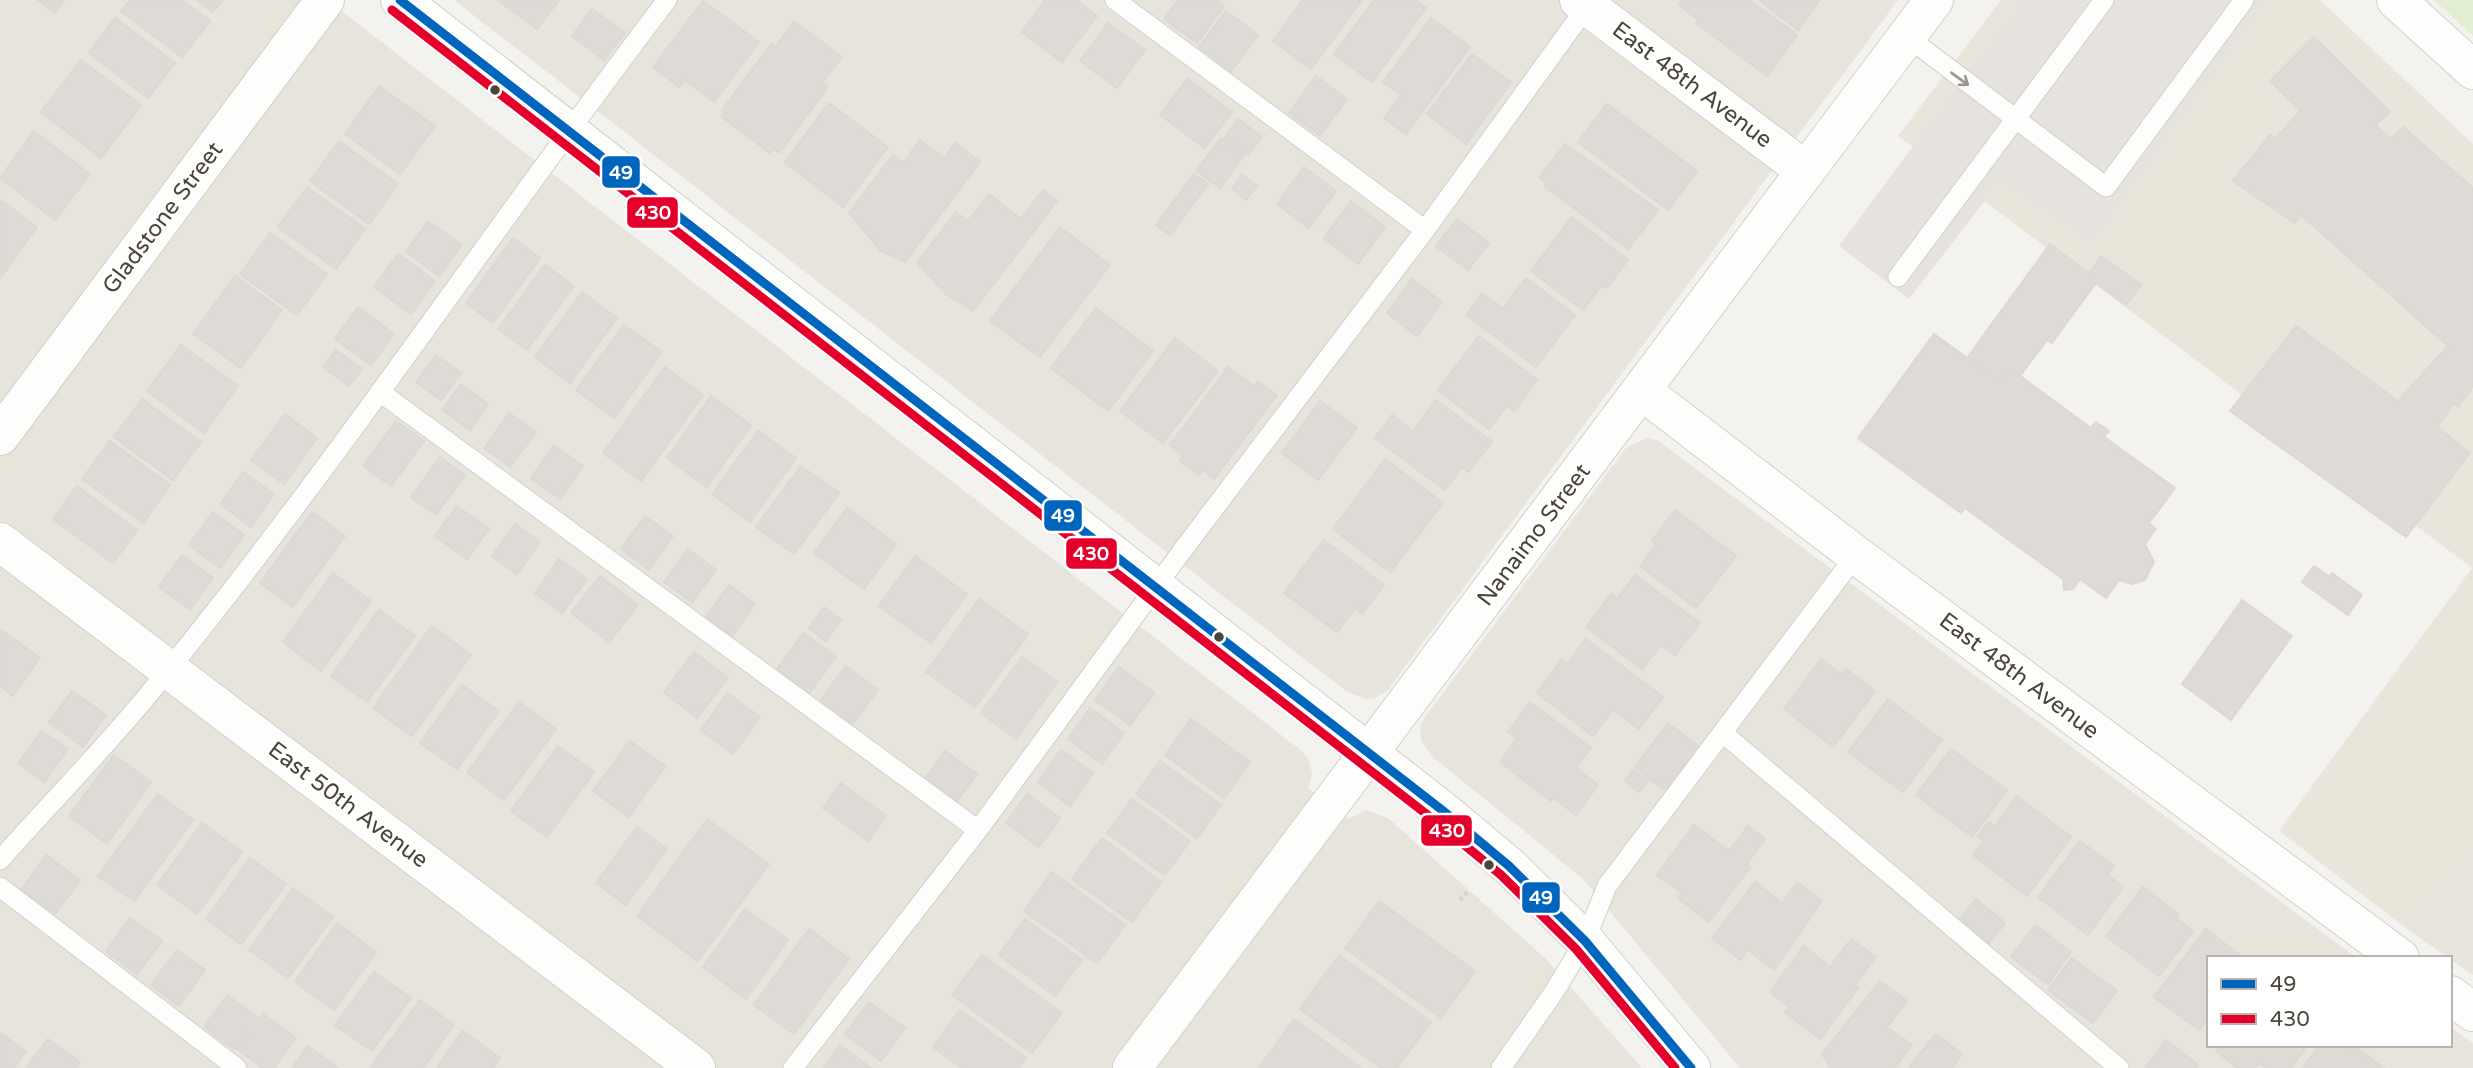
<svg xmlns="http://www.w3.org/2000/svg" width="2473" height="1068" font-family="'Varela Round',sans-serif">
<rect width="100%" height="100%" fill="#f4f2ee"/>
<g fill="#e7e4dc">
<polygon points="0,0 327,0 1302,751 1309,761 1312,774 1308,788 1348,819 1366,810 1388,818 1544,957 1642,1068 0,1068"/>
<polygon points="454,0 1898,0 1388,690 1375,698 1366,699 1346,691"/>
<polygon points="1647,438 1657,440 2357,958 2209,958 2209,1045 2450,1045 2450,1027 2473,1043 2473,1068 1740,1068 1582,878 1434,758 1421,741 1420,728 1425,717 1626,448"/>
<polygon points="2473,848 2473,975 2407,929"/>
</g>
<polygon fill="#eae5da" points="2001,0 2320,0 2473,144 2473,848 2407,929 2279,831 2472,568 1898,136"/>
<polygon fill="#e1eecf" points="2434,0 2473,0 2473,36"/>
<polygon fill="#e6e3df" points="2021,0 2260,0 2265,4 2091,244 2000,181 1909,299 1839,246"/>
<g fill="#dedbd6" stroke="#dcd9d4" stroke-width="2">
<polygon points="38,0 64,0 55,13"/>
<polygon points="130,0 182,0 210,21 182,57 121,11"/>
<polygon points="197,0 223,0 213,12"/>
<polygon points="498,0 559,0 537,29"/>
<polygon points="1045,0 1076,0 1097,16 1062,62 1022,32"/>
<polygon points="1178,0 1217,0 1224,6 1197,43 1164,19"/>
<polygon points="1303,0 1362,0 1311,69 1273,41"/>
<polygon points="1374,0 1415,0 1426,8 1372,82 1334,54"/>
<polygon points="1682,0 1749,0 1797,35 1767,76 1696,23 1698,20 1679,5"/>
<polygon points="1759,0 1820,0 1798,30"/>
<polygon points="703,1 759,42 714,102 685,80 679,87 653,67"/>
<polygon points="592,9 625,33 604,60 572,36"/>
<polygon points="1226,11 1258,35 1231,71 1199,47"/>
<polygon points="115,18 175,63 148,98 89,53"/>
<polygon points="1431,18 1470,47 1406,134 1384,118 1401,95 1383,82"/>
<polygon points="794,21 842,57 822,83 828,87 779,153 773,148 770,153 722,117 725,112 722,110 771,44 775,47"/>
<polygon points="1108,23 1145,50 1117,88 1080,61"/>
<polygon points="2314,37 2390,112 2375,125 2391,139 2403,127 2473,188 2473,386 2458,407 2453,404 2437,427 2470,453 2406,537 2230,411 2296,326 2398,401 2448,346 2301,215 2295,223 2233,181 2270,135 2275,139 2300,111 2270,81"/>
<polygon points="1472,54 1511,82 1466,144 1427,114"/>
<polygon points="81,60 141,105 101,158 41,112"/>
<polygon points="1316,76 1347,99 1320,135 1289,113"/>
<polygon points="1187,79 1232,112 1205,148 1160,115"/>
<polygon points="379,86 435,126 400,174 345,134"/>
<polygon points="829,103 888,147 843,207 785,162"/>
<polygon points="1607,104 1697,171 1668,210 1578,142"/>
<polygon points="1238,119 1262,137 1248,155 1224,138"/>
<polygon points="34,131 90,174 55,220 0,178"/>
<polygon points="1221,138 1244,155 1220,188 1196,171"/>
<polygon points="920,140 944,158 955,143 980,162 905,262 881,251 849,213 893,155 903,163"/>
<polygon points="339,141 398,184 369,224 310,181"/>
<polygon points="1565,144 1658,210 1628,249 1545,186 1547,183 1539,178"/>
<polygon points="1304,167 1336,191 1309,228 1277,204"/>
<polygon points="1194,174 1208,184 1170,235 1156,225"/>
<polygon points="1242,175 1257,186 1246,200 1232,189"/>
<polygon points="307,187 365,229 336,269 278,227"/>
<polygon points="1043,190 1057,201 973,311 946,294 917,263 956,212 968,221 989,194 1021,219"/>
<polygon points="0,200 37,227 0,278"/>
<polygon points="1351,201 1385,227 1358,264 1324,238"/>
<polygon points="1572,217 1628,260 1607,288 1602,285 1583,310 1531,271"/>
<polygon points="1457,219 1489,243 1468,270 1436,246"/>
<polygon points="428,221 462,245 439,276 406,252"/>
<polygon points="1060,227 1110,265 1040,357 990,321"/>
<polygon points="270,233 327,274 297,315 240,274"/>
<polygon points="513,238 540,258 493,323 466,303"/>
<polygon points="2050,244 2089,273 2101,256 2141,285 2126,305 2096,283 2052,343 2047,340 2020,376 2012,370 2002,383 1967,358"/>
<polygon points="398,254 435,281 411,314 374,287"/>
<polygon points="545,265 574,286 527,350 498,329"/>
<polygon points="235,276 282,310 241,368 193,334"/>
<polygon points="1526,278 1575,315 1536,367 1466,315 1482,293 1503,308"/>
<polygon points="1412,279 1442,302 1417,336 1387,313"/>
<polygon points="582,292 617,318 570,383 535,357"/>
<polygon points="358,307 394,334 371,365 335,339"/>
<polygon points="1096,308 1153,351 1108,411 1051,368"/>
<polygon points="624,325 662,352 614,418 576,390"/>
<polygon points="1934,334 2002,383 2012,370 2091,428 2096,422 2109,431 2104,437 2175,488 2149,523 2156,529 2145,544 2154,562 2145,580 2132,584 2119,580 2106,598 2080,579 2073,589 2064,590 2063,579 1965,508 1961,513 1858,438"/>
<polygon points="1479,336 1537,380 1514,411 1507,406 1489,429 1438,390"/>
<polygon points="1175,338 1218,371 1163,443 1120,411"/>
<polygon points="181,345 238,386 204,433 147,391"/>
<polygon points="336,350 362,369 349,386 323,367"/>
<polygon points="436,355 461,373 441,400 416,382"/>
<polygon points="665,367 703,395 641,481 603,453"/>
<polygon points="1228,367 1254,386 1258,381 1277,395 1214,479 1203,470 1199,475 1180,461 1183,456 1170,445"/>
<polygon points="461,384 488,404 470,430 442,410"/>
<polygon points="711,396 751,425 707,487 667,458"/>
<polygon points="142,399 201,442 173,480 114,437"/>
<polygon points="1436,400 1492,442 1468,472 1462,467 1445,490 1375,438 1392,415 1413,431"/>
<polygon points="1320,401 1357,428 1318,480 1282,453"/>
<polygon points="509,413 536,432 510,467 484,448"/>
<polygon points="285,414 317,438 284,484 251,460"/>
<polygon points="396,421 424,441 391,486 363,466"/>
<polygon points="758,431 796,458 750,522 712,494"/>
<polygon points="110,441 170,485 143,523 82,479"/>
<polygon points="554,445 583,466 560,499 531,478"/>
<polygon points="440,457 465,475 436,515 411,497"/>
<polygon points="1385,459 1443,503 1390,572 1333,529"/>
<polygon points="801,466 839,493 794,554 756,527"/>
<polygon points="243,472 274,494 251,527 220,504"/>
<polygon points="77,486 137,530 113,563 53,519"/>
<polygon points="457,506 489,529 467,559 435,536"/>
<polygon points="847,508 896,544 864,589 814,553"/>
<polygon points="1675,510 1736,556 1696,608 1640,566 1656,545 1652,541"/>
<polygon points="213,512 244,535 220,568 189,545"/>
<polygon points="312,512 345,536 293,607 260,583"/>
<polygon points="645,516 673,536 649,570 621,549"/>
<polygon points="515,524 540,542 517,574 492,556"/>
<polygon points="1324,540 1384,585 1362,614 1355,608 1337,632 1284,593"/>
<polygon points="688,549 716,570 692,602 664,582"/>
<polygon points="182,555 213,578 190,609 159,587"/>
<polygon points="915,556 967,594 931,643 879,606"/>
<polygon points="559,559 587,579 562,613 535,593"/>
<polygon points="2314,566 2330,577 2332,573 2362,595 2348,615 2302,582"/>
<polygon points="333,573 371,601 321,671 283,642"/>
<polygon points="1635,575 1700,623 1675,655 1661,645 1642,669 1586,627 1611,594 1617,599"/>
<polygon points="600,576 638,605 609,642 571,613"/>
<polygon points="729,585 755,604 732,636 706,617"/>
<polygon points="979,599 1028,634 975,707 926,672"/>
<polygon points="2242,600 2292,636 2231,720 2182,684"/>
<polygon points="824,607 841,620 826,641 809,628"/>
<polygon points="379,610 415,636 367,702 331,676"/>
<polygon points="432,626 471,655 412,736 373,708"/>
<polygon points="0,629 40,658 13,696 0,686"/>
<polygon points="804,633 836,657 809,693 777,669"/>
<polygon points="1586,639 1663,697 1639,729 1613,710 1593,736 1537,693 1562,659 1568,663"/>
<polygon points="694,652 728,678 697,718 664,692"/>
<polygon points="1022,657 1057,682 1016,739 981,713"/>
<polygon points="1821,659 1842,675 1846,669 1875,691 1833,747 1784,709"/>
<polygon points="846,666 878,690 850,727 818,704"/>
<polygon points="1119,667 1154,693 1130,725 1095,700"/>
<polygon points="462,685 499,711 457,769 420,743"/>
<polygon points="72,691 106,715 83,747 49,722"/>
<polygon points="727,693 760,717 733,754 701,730"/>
<polygon points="1888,699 1942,740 1903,792 1848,752"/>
<polygon points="519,702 556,729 504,800 467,773"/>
<polygon points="1530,702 1591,748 1576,768 1598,785 1576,815 1554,798 1551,801 1500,762 1517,738 1508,732"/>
<polygon points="1090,708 1124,733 1102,764 1068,739"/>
<polygon points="1191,719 1250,762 1224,798 1165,755"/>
<polygon points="1668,723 1699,747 1666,791 1635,767"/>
<polygon points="42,731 68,749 44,782 18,763"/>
<polygon points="630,741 665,766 629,817 593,791"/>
<polygon points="558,746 594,772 547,837 511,811"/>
<polygon points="1951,749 2007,790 1972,837 1916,795"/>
<polygon points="1061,750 1093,773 1070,806 1038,782"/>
<polygon points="945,751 977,774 951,809 920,786"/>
<polygon points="114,755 151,782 107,844 69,816"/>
<polygon points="1160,761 1221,805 1197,838 1136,794"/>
<polygon points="1633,770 1648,781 1639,792 1625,781"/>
<polygon points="841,783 886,816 868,841 823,808"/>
<polygon points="158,794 193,820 134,901 98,876"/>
<polygon points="1027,794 1060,818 1039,847 1006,823"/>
<polygon points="2017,796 2071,837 2027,896 1973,855 1984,841 1978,836 1988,822 1995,826"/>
<polygon points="1132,799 1190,841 1165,875 1107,833"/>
<polygon points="707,819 769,864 698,961 637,916"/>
<polygon points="202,823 242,852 197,914 157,885"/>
<polygon points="1694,825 1729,851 1748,826 1765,839 1747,864 1750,867 1709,922 1678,898 1682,893 1657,875"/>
<polygon points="637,827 667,849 626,905 596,883"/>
<polygon points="1102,838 1161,882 1132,922 1072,879"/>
<polygon points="2080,841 2114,866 2108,875 2123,887 2088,935 2038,897"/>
<polygon points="46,855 80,880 55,914 21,890"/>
<polygon points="250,858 286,884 241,944 206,919"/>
<polygon points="1052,872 1125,925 1097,963 1024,911"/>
<polygon points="1755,882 1782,903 1797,882 1822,901 1774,970 1748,950 1741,960 1712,938"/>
<polygon points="2143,887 2178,914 2176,918 2193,931 2159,976 2106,936"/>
<polygon points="293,888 333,917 288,978 249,950"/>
<polygon points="1976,899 2005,923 1989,943 1960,919"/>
<polygon points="1379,901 1475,971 1441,1018 1345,948"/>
<polygon points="745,909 788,940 746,999 703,967"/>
<polygon points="130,918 162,941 137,974 106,951"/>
<polygon points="1025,919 1082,960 1055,996 999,955"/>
<polygon points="337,923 376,952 334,1010 295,982"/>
<polygon points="2035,925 2071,952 2048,984 2011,957"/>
<polygon points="809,929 849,959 794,1034 754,1005"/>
<polygon points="2206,929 2242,957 2209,958 2209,1019 2199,1030 2154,997"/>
<polygon points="1851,939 1876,957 1855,985 1858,988 1820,1039 1785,1012 1789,1007 1770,992 1804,946 1830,967"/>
<polygon points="177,950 205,970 179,1006 151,985"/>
<polygon points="982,955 1062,1013 1032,1053 952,995"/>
<polygon points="1339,955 1431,1022 1397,1068 1381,1068 1300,1009"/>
<polygon points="2072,958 2117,991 2093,1023 2048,990"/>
<polygon points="374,972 411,998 372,1051 335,1025"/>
<polygon points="1880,981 1907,1001 1887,1027 1912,1045 1894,1068 1831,1068 1822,1054"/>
<polygon points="227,995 257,1017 234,1049 204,1027"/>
<polygon points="420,1000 454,1025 423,1068 370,1068"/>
<polygon points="869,1002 905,1028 881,1061 845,1034"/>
<polygon points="960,1010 1026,1058 1019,1068 962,1068 933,1047"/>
<polygon points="263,1014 296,1038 274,1068 263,1068 237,1049"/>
<polygon points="1294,1019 1361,1068 1259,1068"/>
<polygon points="463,1031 500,1058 493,1068 436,1068"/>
<polygon points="0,1033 26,1051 14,1068 0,1068"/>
<polygon points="1936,1034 1962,1054 1952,1068 1908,1068"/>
<polygon points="48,1039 80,1062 76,1068 26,1068"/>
<polygon points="2166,1040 2198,1065 2196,1068 2145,1068"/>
<polygon points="840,1045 871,1068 824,1068"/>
<polygon points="2220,1045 2308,1045 2291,1068 2266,1068 2259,1063 2255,1068 2238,1068 2216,1051"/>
<polygon points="2320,1045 2339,1045 2348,1051 2353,1045 2384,1068 2302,1068"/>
<polygon points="308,1046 338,1068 292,1068"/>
</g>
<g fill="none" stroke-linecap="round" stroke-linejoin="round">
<g stroke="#d2d0cb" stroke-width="21">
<g id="service">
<polyline points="1115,0 1425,230"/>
<polyline points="1906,36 2106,187 2244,0"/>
<polyline points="1898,277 2104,0"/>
<polyline points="380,392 978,830"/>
<polyline points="1724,734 2119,1068"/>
<path d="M 0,860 C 47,807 97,756 143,701 C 329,476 490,232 667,0"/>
<polyline points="0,887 237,1068"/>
<polyline points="793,1068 978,830 1182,551 1425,230 1591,1"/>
<polyline points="1501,1068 1554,992 1585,941 1607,886 1856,555"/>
</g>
</g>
<g stroke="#d2d0cb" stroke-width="40">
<g id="minor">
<polyline points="1579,0 1806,171"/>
<polyline points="2396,0 2473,70"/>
<polyline points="1642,391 1856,555 2400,958"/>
<polyline points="0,436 325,0"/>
<polyline points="0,542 696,1068"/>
<polyline points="2450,995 2473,1012"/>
<polyline points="1132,1068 1934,0"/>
</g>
</g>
<g stroke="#d2d0cb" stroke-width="40">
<polyline id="tertiary" points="400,0 1442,810 1509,866 1585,941 1691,1068"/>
</g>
<polyline stroke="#d3d2cc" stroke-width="4.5" stroke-dasharray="3.5 3.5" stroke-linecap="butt" points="1460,900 1468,891"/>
<use href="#service" stroke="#fdfdfc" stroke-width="19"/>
<use href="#minor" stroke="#fdfdfc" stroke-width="38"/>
<use href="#tertiary" stroke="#fdfdfc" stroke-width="38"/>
<g stroke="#fff" stroke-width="14">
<polyline id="bus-1" points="400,0 1442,810 1509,866 1585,941 1691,1068"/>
</g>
<g stroke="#fff" stroke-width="14">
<polyline id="bus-2" points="392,10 1434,820 1501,875 1576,949 1675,1068"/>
</g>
<use href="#bus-1" stroke="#0065bd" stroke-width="9"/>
<use href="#bus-2" stroke="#e4002b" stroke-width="9"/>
</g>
<defs><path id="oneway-shaft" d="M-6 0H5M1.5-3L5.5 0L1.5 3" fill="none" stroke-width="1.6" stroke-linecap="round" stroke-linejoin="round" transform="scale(1.75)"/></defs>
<use stroke="#9b9791" href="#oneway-shaft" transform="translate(1960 79) rotate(36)"/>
<g fill="#4b4439" stroke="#fff" stroke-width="2.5">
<circle cx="495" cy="90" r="6"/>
<circle cx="1219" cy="637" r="6"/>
<circle cx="1489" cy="865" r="6"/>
</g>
<g text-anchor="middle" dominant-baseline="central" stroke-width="5" stroke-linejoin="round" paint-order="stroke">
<g font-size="23" fill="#4b4439" stroke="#fff">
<text transform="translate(1692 85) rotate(37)">East 48th Avenue</text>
<text transform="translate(163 218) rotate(-53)">Gladstone Street</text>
<text transform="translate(1534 535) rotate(-53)">Nanaimo Street</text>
<text transform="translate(2019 676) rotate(37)">East 48th Avenue</text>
<text transform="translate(348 805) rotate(37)">East 50th Avenue</text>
</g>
</g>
<g stroke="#fff" stroke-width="2.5">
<rect x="601" y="155" width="40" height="34" rx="7" fill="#0065bd"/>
<rect x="626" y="196" width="53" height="33" rx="7" fill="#e4002b"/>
<rect x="1043" y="499" width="40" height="33" rx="7" fill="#0065bd"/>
<rect x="1065" y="537" width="53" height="33" rx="7" fill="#e4002b"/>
<rect x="1420" y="814" width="53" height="33" rx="7" fill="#e4002b"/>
<rect x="1521" y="881" width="40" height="33" rx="7" fill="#0065bd"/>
</g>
<g font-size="19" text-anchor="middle" font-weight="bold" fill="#fff">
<text x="621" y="179">49</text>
<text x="653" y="219">430</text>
<text x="1063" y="522">49</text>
<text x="1091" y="560">430</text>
<text x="1447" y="837">430</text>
<text x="1541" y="904">49</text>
</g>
<rect x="2207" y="956" width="245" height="91" fill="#ffffff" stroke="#b7b4b0" stroke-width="2"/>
<rect x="2221" y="979" width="35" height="10" fill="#0065bd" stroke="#b7b4b0" stroke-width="2"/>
<text x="2270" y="991" font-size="21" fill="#4b4439">49</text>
<rect x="2221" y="1014" width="35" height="10" fill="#e4002b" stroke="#b7b4b0" stroke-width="2"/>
<text x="2270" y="1026" font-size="21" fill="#4b4439">430</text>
</svg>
